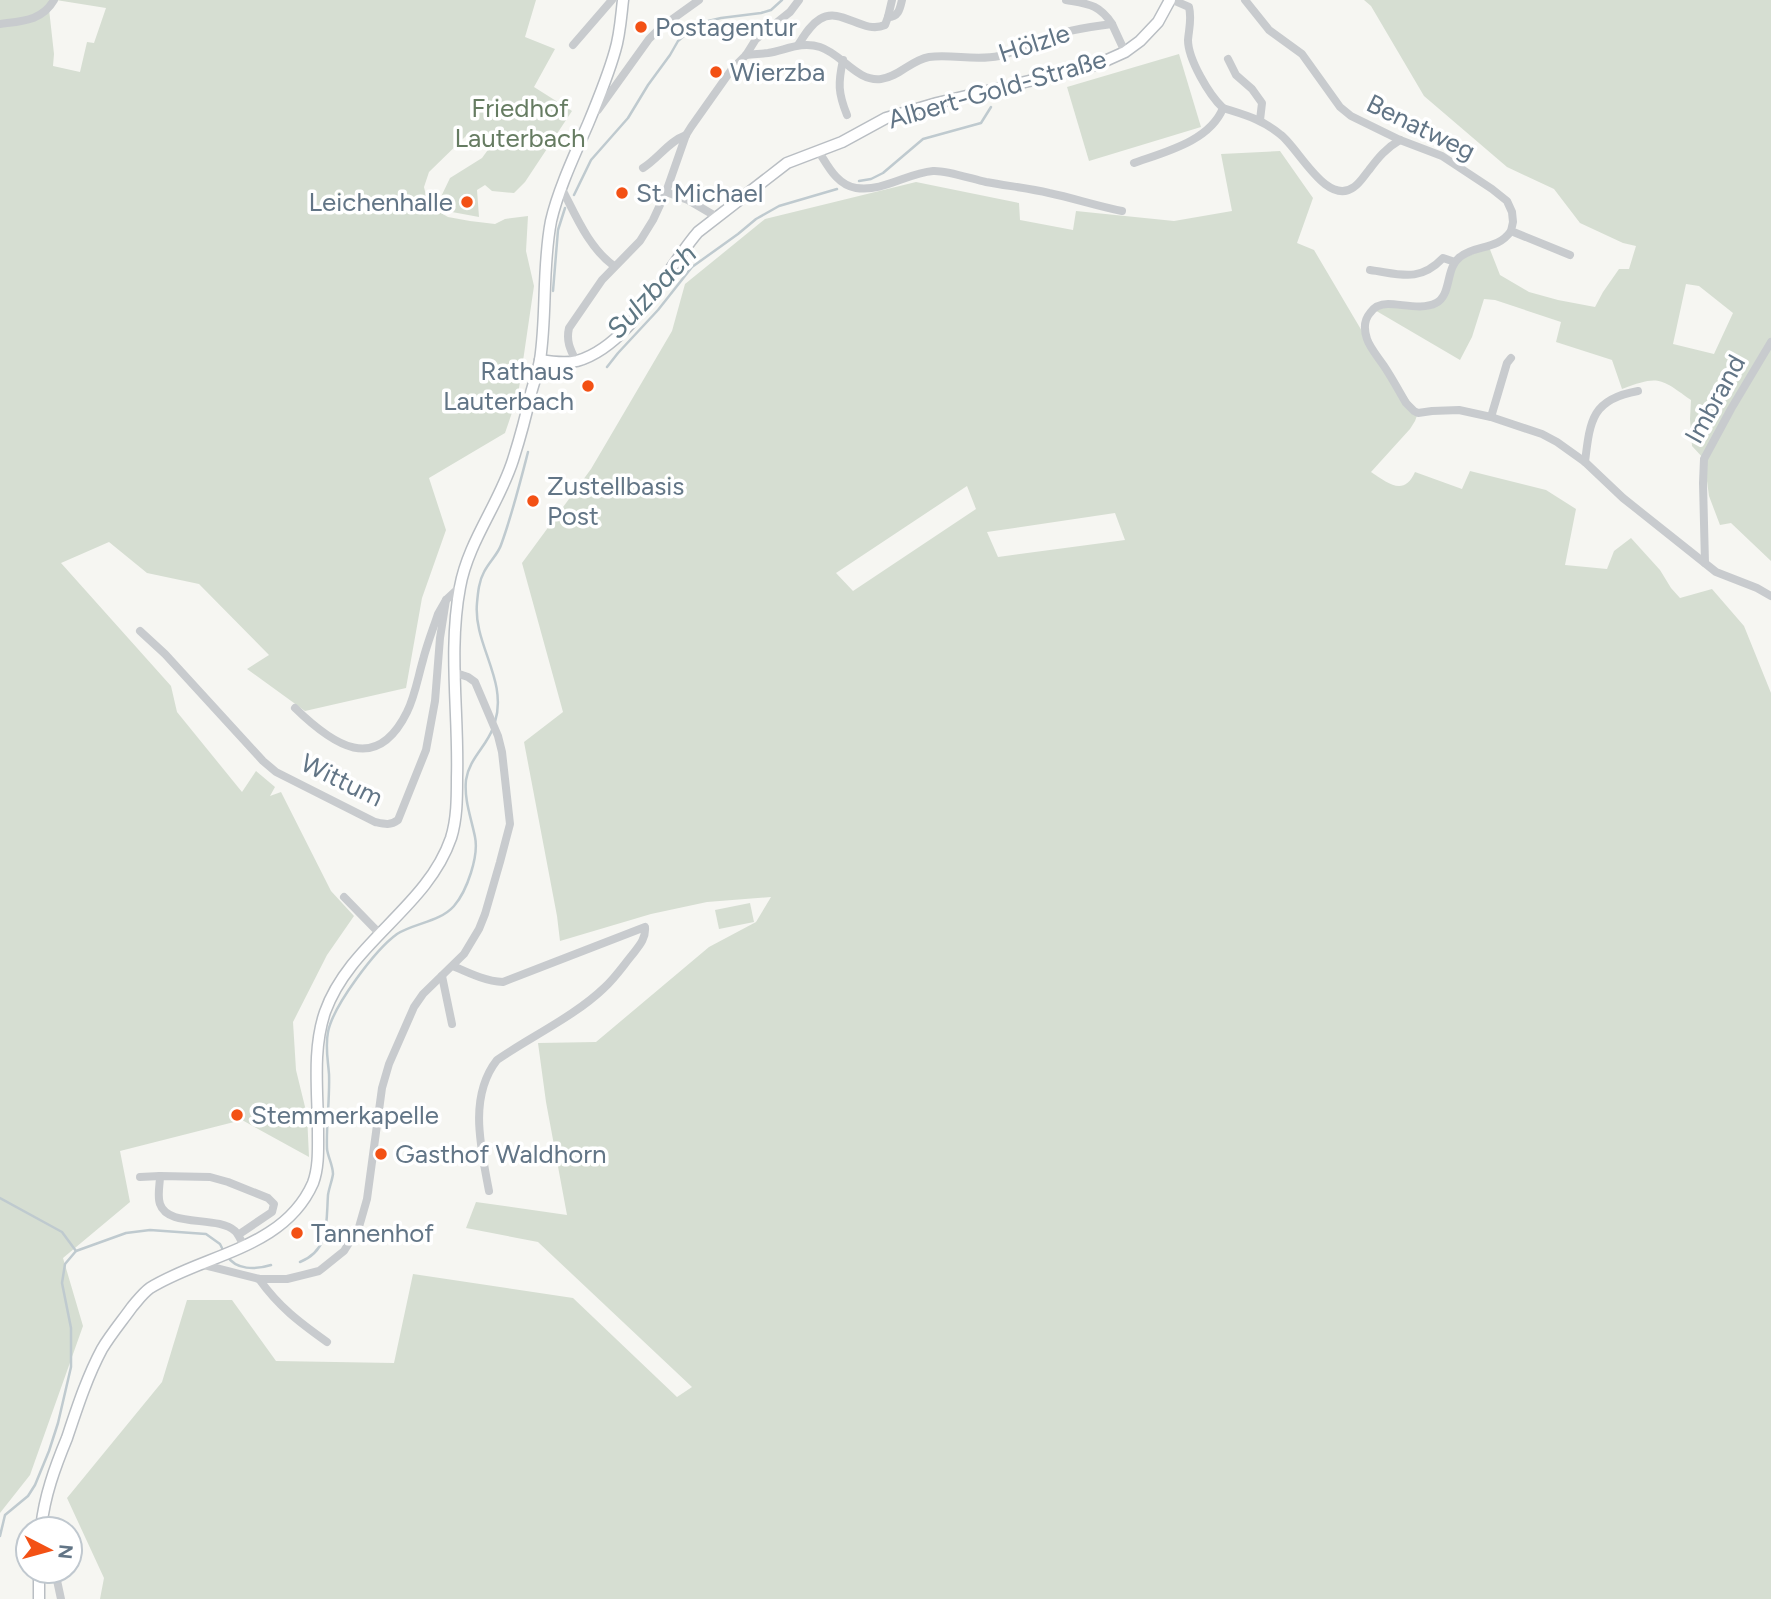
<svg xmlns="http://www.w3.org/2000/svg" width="1771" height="1599" font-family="Figtree,sans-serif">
<rect width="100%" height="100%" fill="#f6f6f2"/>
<g fill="#d6ded2" fill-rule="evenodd">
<polygon points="0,0 54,0 49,9 54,54 53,66 80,72 87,42 94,43 106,8 56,0 536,0 525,37 555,49 534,87 572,111 525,182 514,193 492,191 485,185 477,190 479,217 452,212 439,201 450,178 482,158 490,147 468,134 429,172 424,187 427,200 434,209 448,217 470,221 495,224 505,219 528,216 526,251 534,286 518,395 505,433 429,478 446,530 422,598 406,688 305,711 247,669 269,655 199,584 147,573 109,542 61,563 171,686 177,712 242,792 256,771 275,787 270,796 281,792 331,891 354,916 327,955 293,1022 296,1070 307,1115 309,1157 242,1120 120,1151 130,1202 63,1258 83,1326 30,1475 0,1513"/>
<path d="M 1364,0 L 1771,0 L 1771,561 L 1731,523 L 1720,525 L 1709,496 L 1704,459 L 1692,446 L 1690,419 L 1691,400 C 1660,378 1659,375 1622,389 L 1612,360 L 1556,342 L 1561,322 L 1495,300 L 1484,299 L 1472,337 L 1460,360 L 1373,309 L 1438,302 L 1455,262 L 1489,247 L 1500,275 L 1529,292 L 1558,300 L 1595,307 L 1603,292 L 1619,269 L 1629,269 L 1636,246 L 1623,243 L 1580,223 L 1554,189 L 1507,167 L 1424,96 L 1371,6 ZM 1686,284 L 1699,286 L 1733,313 L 1714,354 L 1673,344 Z"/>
<polygon points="1179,54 1201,127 1089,161 1067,87"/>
<path d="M 1280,151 L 1313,198 L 1297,243 L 1314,250 L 1369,343 L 1418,413 L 1415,421 L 1410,429 L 1371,472 C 1388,483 1404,497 1415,472 L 1462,489 L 1470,471 L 1546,490 L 1576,509 L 1565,565 L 1607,569 L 1614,551 L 1631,538 L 1660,570 L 1671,588 L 1680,598 L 1712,589 L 1744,626 L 1771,693 L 1771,1599 L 100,1599 L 104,1578 L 67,1498 L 162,1382 L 187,1300 L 232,1300 L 276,1361 L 394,1363 L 413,1274 L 573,1298 L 677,1397 L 692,1387 L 538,1242 L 466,1228 L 476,1202 L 567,1215 L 546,1102 L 538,1043 L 596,1042 L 709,947 L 756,922 L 771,897 L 707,902 L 651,914 L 560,941 L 557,916 L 524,742 L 563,712 L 522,563 L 591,469 L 672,331 L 685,284 L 765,219 L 916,182 L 1019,203 L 1020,220 L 1073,230 L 1076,211 L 1174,221 L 1232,211 L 1221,154 ZM 967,486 L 976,509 L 853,591 L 836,573 ZM 1115,513 L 1125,540 L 998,557 L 987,532 Z"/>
<polygon points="750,903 754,922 719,929 715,910"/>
</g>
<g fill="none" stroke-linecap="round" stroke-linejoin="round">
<g stroke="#bfcacf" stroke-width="2.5">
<polyline points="859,181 871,179 883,173 923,139 981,123 991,107"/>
<polyline points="574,195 591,160 628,118 648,85 670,55 678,41 692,29 708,21 721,18 761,13 771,10 782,0"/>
<polyline points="553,291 558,230 565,208"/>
<polyline points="607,367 618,353 658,310 692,267 738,234 756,219 779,206 837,189"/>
<path d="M 495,722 C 508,680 473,644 477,603 C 478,592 479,581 484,572 C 489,562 498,554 501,545 C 512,515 520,483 528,452"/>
<polyline points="0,1198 62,1232 76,1251"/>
<path d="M 227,1256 C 236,1270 255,1270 271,1265"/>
<path d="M 300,1262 C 330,1250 326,1223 328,1195 C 329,1188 332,1181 333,1174 C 333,1166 328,1157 327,1149 C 326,1124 330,1099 329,1074 C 328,1060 325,1047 328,1032 C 333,1006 375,950 397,934 C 414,923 440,922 454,906 C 467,891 479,856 475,837 C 471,817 464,800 466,780 C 469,759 486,747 493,728"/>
<polyline points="0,1536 5,1515 28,1496 35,1485 49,1451 58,1423 71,1367 71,1328 62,1283 65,1264 76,1251 126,1233 150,1230 206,1234 220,1244 223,1250"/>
</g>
<g stroke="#b9bec3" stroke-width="13">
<g id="secondary">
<path d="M 540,360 C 552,362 565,364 577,361 C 632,345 664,271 698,232 L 787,163 L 842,142 L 886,118 L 937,103 L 1096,65 L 1125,52 L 1140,41 L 1158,22 L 1170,0"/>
<path d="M 41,1529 C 44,1497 55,1467 67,1438 C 77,1408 87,1377 102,1349 C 111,1334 122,1321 132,1307 C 138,1300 143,1293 150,1288 C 205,1254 284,1249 313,1183 C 319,1167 318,1148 318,1132 C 318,1092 312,1050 325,1012 C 350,942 427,908 451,838 C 457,819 457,798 457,778 C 459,715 448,650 460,587 C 468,542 499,504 513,460 C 520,438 526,416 531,393 C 534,382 538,371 540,360 C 547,314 542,267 551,221 C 558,190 575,154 588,124 C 598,100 608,76 615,51 C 620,35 621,17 623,0"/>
<polyline points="39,1571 39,1599"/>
</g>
</g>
<g stroke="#c8cbce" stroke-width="8">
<path d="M 1066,0 C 1088,4 1099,4 1112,24"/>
<polyline points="1245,0 1269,30 1302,54 1340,107 1351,116 1400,140 1442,156 1492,189 1507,201 1512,212 1513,222 1511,231 1570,255"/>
<path d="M 888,17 C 899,17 900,8 902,0"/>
<path d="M 0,24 C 22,21 42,21 54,0"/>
<polyline points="573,45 612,0"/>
<path d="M 798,45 C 804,36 810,25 820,19 C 841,6 863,35 885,25 L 888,17 L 892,0"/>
<path d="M 746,55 C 754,54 761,54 768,53 C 786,50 801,41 820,47 C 842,54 857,82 881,79 C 899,77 911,60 929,57 C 952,54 976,61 999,56 C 1014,53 1025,45 1039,40 C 1063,31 1087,27 1112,24 L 1125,52"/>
<polyline points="1228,59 1236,75 1252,89 1262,103 1260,120"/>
<path d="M 843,60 C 838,83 838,93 847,115"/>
<path d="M 1223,108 C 1245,115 1262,119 1281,135 C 1299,149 1327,207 1354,187 C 1360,183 1364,176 1369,170 C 1378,158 1386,148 1400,140"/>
<polyline points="598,110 649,39 660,28 699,0"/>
<path d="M 819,152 C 828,166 837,185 856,188 C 884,192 907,173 933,171 C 946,170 972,179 986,182 C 1007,186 1028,188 1049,193 C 1073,198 1097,206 1122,211"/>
<path d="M 1134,163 C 1165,152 1210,141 1223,108 C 1209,95 1188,59 1188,40 C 1189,28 1192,19 1189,7 L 1173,0"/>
<path d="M 643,168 C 658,159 669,141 686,135"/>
<path d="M 562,189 C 576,216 589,248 614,266"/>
<polyline points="666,192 688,200 717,217"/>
<path d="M 1511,231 C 1497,251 1476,244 1460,257 C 1445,268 1452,295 1436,303 C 1423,310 1402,304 1388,304 C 1380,304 1374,307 1370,313 C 1364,320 1364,330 1367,339 C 1370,348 1378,357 1384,366 C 1392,378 1399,391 1406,403 L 1414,411 L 1418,413 L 1432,411 L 1459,410 L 1491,417 L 1542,434 L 1557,442 L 1585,462 L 1623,498 L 1716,572 L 1757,588 L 1771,596"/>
<path d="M 1370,270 C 1400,274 1419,283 1443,258 L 1455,262"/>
<path d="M 576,361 C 570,349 566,341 569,328 L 602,280 L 640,241 L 653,220 L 666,192 L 686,135 L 691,127 L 732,69 L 746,55 L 756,39 L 790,12 L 799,0"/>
<polyline points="1491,417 1507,363 1511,358"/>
<path d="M 1585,462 C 1590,420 1592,399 1638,391"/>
<polyline points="1705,563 1703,483 1704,459 1731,409 1771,342"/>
<path d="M 140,631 L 165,654 L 263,761 L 276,772 L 375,822 C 384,824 390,826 398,820 L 426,750 L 435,701 L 440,638 L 446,600"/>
<path d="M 295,708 C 333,745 376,775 407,712 C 415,696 418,677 423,660 C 427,644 433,629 438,614 L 446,600 L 460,587"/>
<polyline points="344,897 380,934"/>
<path d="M 453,966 C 469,973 485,981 503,982 L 645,927 C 646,939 639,946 632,955 C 623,966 615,978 604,988 C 575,1016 530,1037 497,1060 C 468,1097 481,1148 489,1191"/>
<polyline points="442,976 452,1024"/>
<polyline points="140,1177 160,1176"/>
<path d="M 238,1235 L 272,1212 L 274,1204 L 268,1198 L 228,1182 L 210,1177 L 160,1176 C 160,1184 157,1196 160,1204 C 168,1228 217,1215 235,1231 C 239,1235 241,1241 244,1246"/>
<polyline points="200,1264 259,1279 287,1279 319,1271 344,1251 359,1227 367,1199 382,1088 389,1064 414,1007 423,994 464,954 479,929 485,914 500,862 510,824 502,752 498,736 475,682 468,677 456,673"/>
<path d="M 259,1279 C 279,1307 299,1322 327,1342"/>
<polyline points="55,1571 61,1599"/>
</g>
<use href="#secondary" stroke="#fff" stroke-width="10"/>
</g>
<g fill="#f35115" stroke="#fff" stroke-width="2.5">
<circle cx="641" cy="27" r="7"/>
<circle cx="716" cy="72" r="7"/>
<circle cx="622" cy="193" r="7"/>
<circle cx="467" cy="202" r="7"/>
<circle cx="588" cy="386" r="7"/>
<circle cx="533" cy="501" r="7"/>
<circle cx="237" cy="1115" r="7"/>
<circle cx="381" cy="1154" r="7"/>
<circle cx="297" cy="1233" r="7"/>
</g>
<g text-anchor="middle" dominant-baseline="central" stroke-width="7" stroke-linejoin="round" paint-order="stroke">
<g font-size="26" fill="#627586" stroke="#fff" text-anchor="start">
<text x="655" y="27">Postagentur</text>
<text x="730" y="72">Wierzba</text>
<text x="636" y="193">St. Michael</text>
<text x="453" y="202" text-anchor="end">Leichenhalle</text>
<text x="574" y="371" text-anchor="end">Rathaus<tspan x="574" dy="30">Lauterbach</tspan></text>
<text x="547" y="486">Zustellbasis<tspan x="547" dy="30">Post</tspan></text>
<text x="251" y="1115">Stemmerkapelle</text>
<text x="395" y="1154">Gasthof Waldhorn</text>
<text x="311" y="1233">Tannenhof</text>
</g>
<g font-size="26" fill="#627586" stroke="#fff">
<text transform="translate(1034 43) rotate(-18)">Hölzle</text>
<text transform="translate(997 89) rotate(-16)">Albert-Gold-Straße</text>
<text transform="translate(1421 127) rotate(26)">Benatweg</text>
<text transform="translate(1715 399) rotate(-61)">Imbrand</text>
<text transform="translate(342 780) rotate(26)">Wittum</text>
</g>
<g font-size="26" fill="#667c62" stroke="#fff">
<text x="520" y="108">Friedhof<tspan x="520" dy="30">Lauterbach</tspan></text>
</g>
<g font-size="28" font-style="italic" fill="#5e7783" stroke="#fff">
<text transform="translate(651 291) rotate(-47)">Sulzbach</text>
</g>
</g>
<g transform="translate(49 1550) rotate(96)"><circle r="33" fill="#ffffff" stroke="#c0c8cf" stroke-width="2"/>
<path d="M0-5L12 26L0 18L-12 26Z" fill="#f35115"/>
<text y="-10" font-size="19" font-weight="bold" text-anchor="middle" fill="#627586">N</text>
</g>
</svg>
